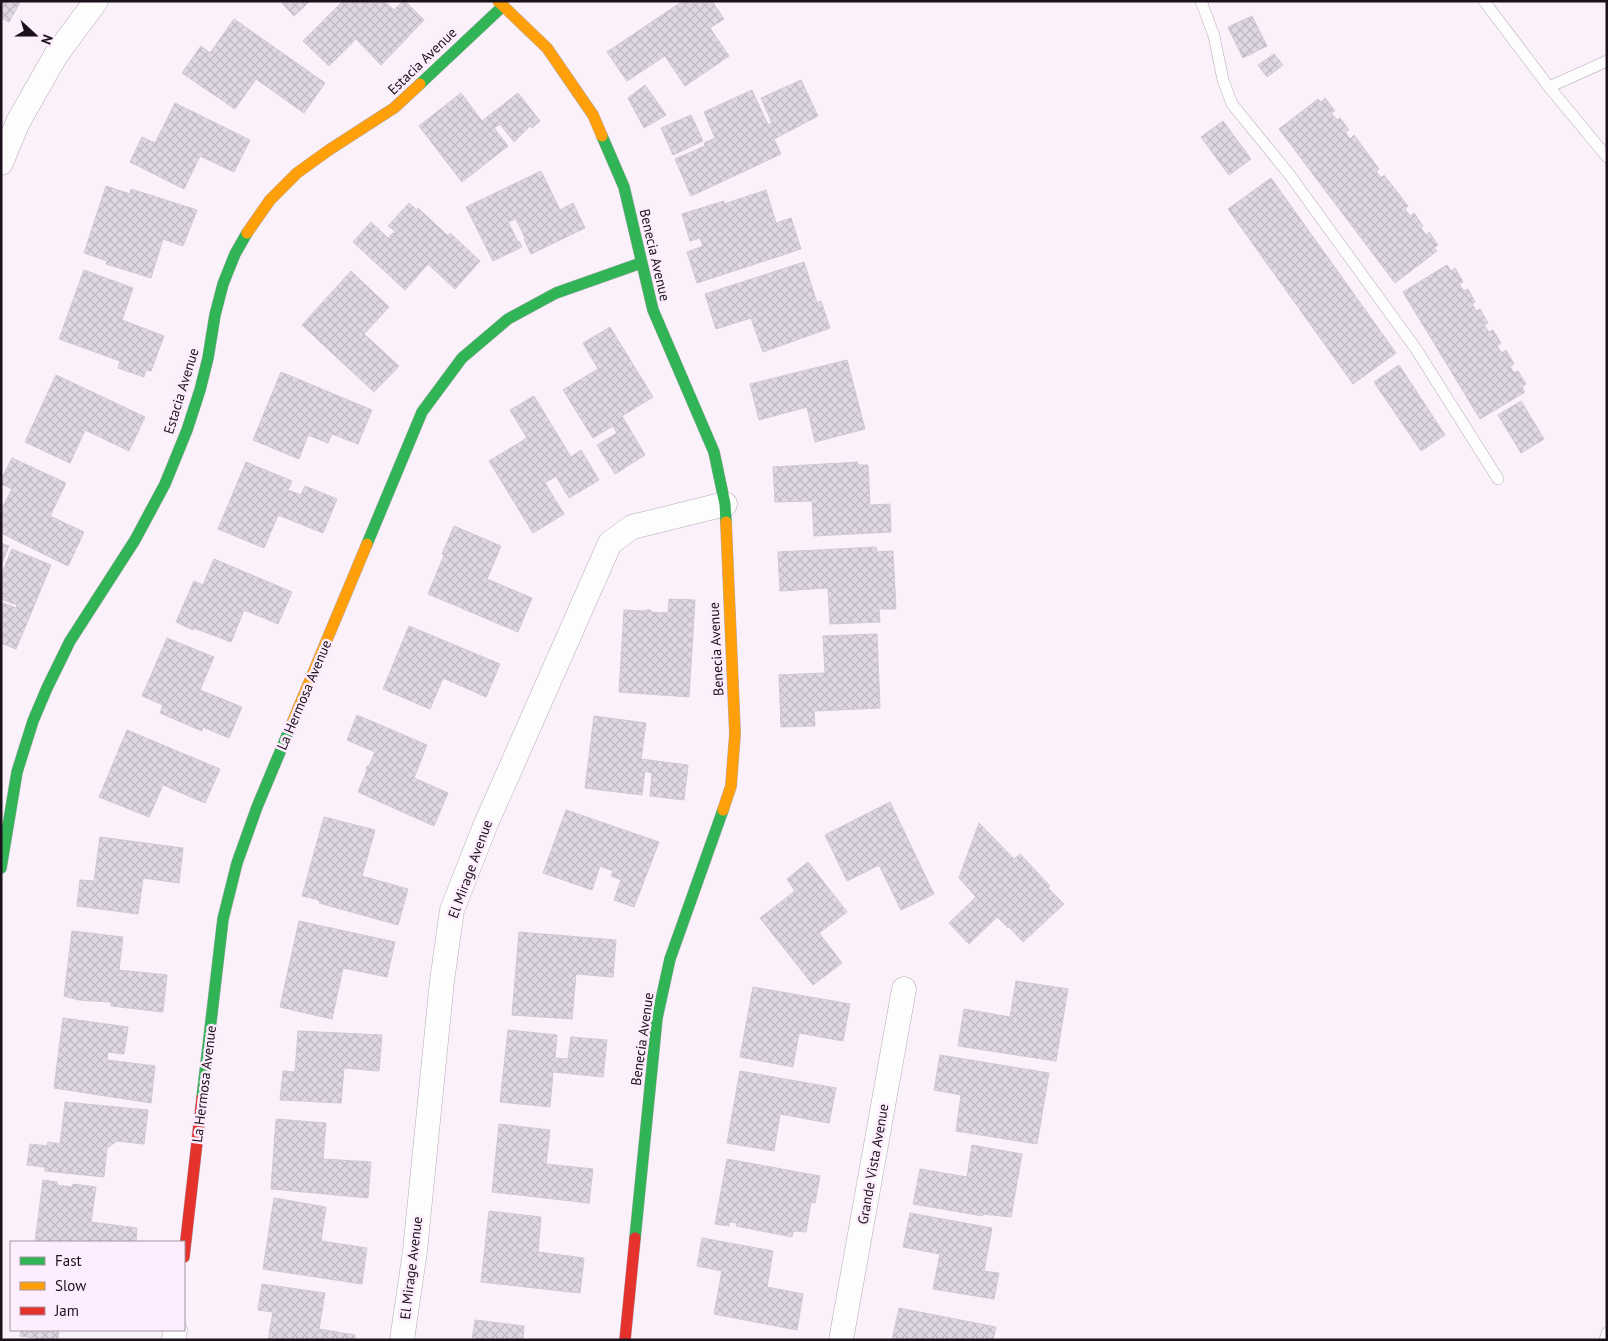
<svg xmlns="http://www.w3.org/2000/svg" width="1608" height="1341" font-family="'PT Sans',sans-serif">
<defs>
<pattern id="building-cross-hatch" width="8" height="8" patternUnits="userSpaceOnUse" patternTransform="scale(1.25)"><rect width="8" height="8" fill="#dfd8e3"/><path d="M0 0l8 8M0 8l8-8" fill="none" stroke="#bfb8c2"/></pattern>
</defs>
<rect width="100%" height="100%" fill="#faf1fa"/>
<g fill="url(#building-cross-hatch)" stroke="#d0c8d3">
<polygon points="1,1 21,1 9,22 1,18"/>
<polygon points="280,1 310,1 294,16"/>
<polygon points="343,1 384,1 394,10 403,1 405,1 424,20 381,65 356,39 329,66 303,41"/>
<polygon points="683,1 712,1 724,19 710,28 729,56 685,86 665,56 627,81 607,52"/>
<polygon points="1252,16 1267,46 1243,58 1228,27"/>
<polygon points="234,19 325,83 304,113 256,79 235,109 182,73 201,46 210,53"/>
<polygon points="1274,54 1283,65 1267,77 1258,65"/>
<polygon points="801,80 818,116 774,139 781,154 691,196 675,159 705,146 704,143 715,138 704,112 752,90 768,125 772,123 761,98"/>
<polygon points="645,85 666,115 644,128 628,98"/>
<polygon points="461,93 482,121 518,93 540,121 532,128 530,126 514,142 500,124 494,128 508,146 462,182 419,126"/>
<polygon points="1325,98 1335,111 1331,113 1337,120 1340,118 1349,130 1345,132 1350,139 1354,135 1379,169 1376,171 1381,178 1384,175 1408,206 1405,209 1410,216 1414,213 1423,226 1421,228 1426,235 1429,232 1438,245 1434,248 1437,251 1395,283 1279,129 1318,99 1321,102"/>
<polygon points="175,103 250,140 234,172 200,156 184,189 130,162 142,137 155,143"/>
<polygon points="691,115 703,141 673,155 661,128"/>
<polygon points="1223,121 1251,159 1229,175 1201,137"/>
<polygon points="541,171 560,210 573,203 585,228 531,254 524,239 525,238 516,219 508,222 518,242 519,241 522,247 493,261 466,207"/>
<polygon points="1271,178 1396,353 1353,384 1228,209"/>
<polygon points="106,186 130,194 131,189 197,210 183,246 163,239 151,278 106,264 107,261 84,253"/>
<polygon points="766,190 776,223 791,218 801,249 697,283 687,252 703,246 700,238 690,241 682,214 724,201 724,204"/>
<polygon points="409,203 417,210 418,208 448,236 450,233 480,261 455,289 428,264 405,290 353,242 371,222 388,238 395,231 388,226"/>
<polygon points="804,262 817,303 821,301 830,328 763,352 751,318 716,329 705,294"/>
<polygon points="1447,265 1451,271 1455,268 1463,282 1459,284 1464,291 1468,289 1475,302 1472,304 1476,311 1480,309 1488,323 1484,325 1489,332 1493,330 1501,343 1497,346 1502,353 1506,350 1514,364 1510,366 1514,373 1518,371 1526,384 1522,387 1525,392 1480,419 1403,292"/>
<polygon points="84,270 133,288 122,320 164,336 151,371 146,370 144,377 118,368 120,361 59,339"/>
<polygon points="351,271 389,307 364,334 399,366 374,392 302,325"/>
<polygon points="610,327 653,397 622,416 645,455 615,474 597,445 617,433 613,426 593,438 563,390 598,369 583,343"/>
<polygon points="847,360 865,429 815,442 807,407 759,420 750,384"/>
<polygon points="1399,365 1445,435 1421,451 1374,382"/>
<polygon points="281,372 372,410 358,444 332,434 328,443 308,435 299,459 253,440"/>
<polygon points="56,375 145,417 129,451 85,430 70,463 25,442"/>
<polygon points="534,396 571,457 581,450 599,480 569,498 556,476 545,483 564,514 533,533 489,461 527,438 510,410"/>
<polygon points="1521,401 1544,439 1521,453 1498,415"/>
<polygon points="12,458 66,483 50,516 84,532 68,566 1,533 2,508 12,489 1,484 1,480"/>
<polygon points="246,462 292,481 288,490 301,495 305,486 337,499 323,533 278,515 264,548 218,529"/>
<polygon points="858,462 857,465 868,465 870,505 890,504 891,532 814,536 812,501 775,502 773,467"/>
<polygon points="454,526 501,546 487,579 532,598 518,632 428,594 444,555 442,554"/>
<polygon points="1,543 9,546 1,565"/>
<polygon points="876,547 877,552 893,551 896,609 879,609 880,622 830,624 828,588 780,591 778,552"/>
<polygon points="12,549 51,565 16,649 1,643 1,602 16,608 17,605 1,599 1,575"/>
<polygon points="214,559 292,592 278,624 244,610 231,642 194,628 193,630 176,622 194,581 203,585"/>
<polygon points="669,599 695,600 689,697 619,692 624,610 646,611 646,610 651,610 651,612 668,613"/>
<polygon points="409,626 500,664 486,697 443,678 430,709 383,689"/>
<polygon points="877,634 880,708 814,711 815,726 781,727 779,675 825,673 823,636"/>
<polygon points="167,638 214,657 200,690 242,707 229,738 203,727 202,731 160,713 163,705 142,696"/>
<polygon points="357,715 427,745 414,778 448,793 434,826 358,792 367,770 366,769 367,766 369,766 375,752 347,740"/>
<polygon points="594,716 646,723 641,759 688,765 684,800 650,796 652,773 645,771 642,795 585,788"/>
<polygon points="127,730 220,769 205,803 163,785 149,817 99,797"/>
<polygon points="890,802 934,894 901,910 879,865 847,881 825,835"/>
<polygon points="566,810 659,842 634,907 614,900 621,880 611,876 613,871 600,866 592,890 543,873"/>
<polygon points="324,817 375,830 362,876 408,889 398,925 319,903 320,901 315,899 302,896"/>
<polygon points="979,823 1014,859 1020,854 1050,886 1048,888 1064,904 1023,942 1009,927 1008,928 997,917 969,944 949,923 976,897 959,878"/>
<polygon points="100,837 183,848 179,883 143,878 138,914 77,906 80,880 94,881"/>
<polygon points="808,862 847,912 819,933 842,963 813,985 760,918 795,891 787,879"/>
<polygon points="299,921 395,942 387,977 343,968 332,1019 280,1007"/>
<polygon points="72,931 123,937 119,970 167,975 163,1012 111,1006 111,1002 79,1000 64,996"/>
<polygon points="519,932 616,940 613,977 576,974 572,1019 512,1015"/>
<polygon points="1016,981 1068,989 1056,1061 958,1046 964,1009 1010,1017"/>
<polygon points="753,987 850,1004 843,1041 799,1033 793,1067 740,1057"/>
<polygon points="63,1018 128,1027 124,1054 108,1052 107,1060 155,1066 151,1103 54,1088"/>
<polygon points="508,1030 557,1035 555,1058 568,1059 571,1037 607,1040 603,1077 553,1072 550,1107 500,1102"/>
<polygon points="298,1031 382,1035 379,1071 344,1068 341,1103 280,1100 283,1071 295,1072"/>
<polygon points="940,1055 1049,1073 1037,1144 956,1131 961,1095 934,1090"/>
<polygon points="740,1071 836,1088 829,1123 780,1114 774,1151 727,1143"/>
<polygon points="65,1102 148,1110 144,1144 117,1141 107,1148 104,1177 45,1171 45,1167 27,1165 30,1144 47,1146 48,1142 60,1144"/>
<polygon points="276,1119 326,1123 323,1159 371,1162 368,1198 271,1189"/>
<polygon points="499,1124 550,1130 546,1164 593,1169 589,1203 492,1192"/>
<polygon points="972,1145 1022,1154 1011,1217 983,1214 983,1216 913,1204 920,1169 967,1177"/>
<polygon points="727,1159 820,1176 815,1203 811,1202 806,1232 797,1231 793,1232 792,1237 736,1226 737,1223 729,1222 729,1226 715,1224"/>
<polygon points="43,1180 57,1182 57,1185 72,1187 73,1184 96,1187 91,1222 137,1228 136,1242 35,1242"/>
<polygon points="274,1198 326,1207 321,1241 367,1248 362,1284 263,1269"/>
<polygon points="489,1211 541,1217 538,1252 584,1258 580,1293 481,1282"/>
<polygon points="910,1213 992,1228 984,1271 999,1273 994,1299 933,1289 940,1254 903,1247"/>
<polygon points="702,1238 773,1251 767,1287 803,1294 797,1330 714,1314 722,1271 697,1266"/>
<polygon points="262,1284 325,1293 319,1329 355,1335 355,1340 268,1340 273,1312 258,1310"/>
<polygon points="899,1308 996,1327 993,1340 892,1340"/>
<polygon points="475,1320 524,1326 523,1340 472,1340"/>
<polygon points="21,1330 59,1330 58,1340 35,1340 35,1338 20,1336"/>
</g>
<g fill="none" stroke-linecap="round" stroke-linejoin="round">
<g stroke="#b4abb4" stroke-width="12">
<g id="lane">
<polyline points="1201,1 1214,36 1223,80 1232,104 1289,174 1416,349 1498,479"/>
<polyline points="1484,1 1549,87 1607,61"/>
<polyline points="1549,87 1607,157"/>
<polyline points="1605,1340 1607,1333"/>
</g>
</g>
<g stroke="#b4abb4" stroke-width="25">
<g id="street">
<polyline points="1,163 18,122 56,55 96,1"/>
<polyline points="174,1340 175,1330"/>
<polyline points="402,1340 415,1251 442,981 452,910 485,826 610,543 632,527 725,504"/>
<polyline points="841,1340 904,989"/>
</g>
</g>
<g stroke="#b4abb4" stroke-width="12">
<g id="fast">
<polyline points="420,84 503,6"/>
<polyline points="602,136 624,187 653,310 714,452 725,504 726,522"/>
<polyline points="367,544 422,412 462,358 508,319 556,293 641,263"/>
<polyline points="1,868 17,772 33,721 47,688 70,641 135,540 165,484 187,430 200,390 208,358 215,315 223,284 235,254 247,233"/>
<polyline points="202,1098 223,919 237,863 257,807 290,728"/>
<polyline points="635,1238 657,1018 670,959 723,810"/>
</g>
</g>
<g stroke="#b4abb4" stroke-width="12">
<g id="slow">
<polyline points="498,1 547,48 593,115 602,136"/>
<polyline points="247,233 270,200 297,173 329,150 394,108 420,84"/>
<polyline points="290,728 367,544"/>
<polyline points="723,810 731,786 735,734 726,522"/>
</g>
</g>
<g stroke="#b4abb4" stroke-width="12">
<g id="jam">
<polyline points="184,1257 202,1098"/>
<polyline points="625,1340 635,1238"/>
</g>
</g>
<use href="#lane" stroke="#fefdfe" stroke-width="11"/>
<use href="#street" stroke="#fefdfe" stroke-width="24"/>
<use href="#fast" stroke="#30b455" stroke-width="11"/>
<use href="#slow" stroke="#ff9f0a" stroke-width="11"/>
<use href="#jam" stroke="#e5322d" stroke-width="11"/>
</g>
<g text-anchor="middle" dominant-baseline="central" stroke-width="5" stroke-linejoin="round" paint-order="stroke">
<g font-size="14" fill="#1b111b" stroke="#feedfe">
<text transform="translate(422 61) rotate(-44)">Estacia Avenue</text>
<text transform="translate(655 255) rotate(77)">Benecia Avenue</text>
<text transform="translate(181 391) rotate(-73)">Estacia Avenue</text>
<text transform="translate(716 649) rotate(-93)">Benecia Avenue</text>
<text transform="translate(304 695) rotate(-67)">La Hermosa Avenue</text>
<text transform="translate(470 869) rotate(-70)">El Mirage Avenue</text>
<text transform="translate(642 1039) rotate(-82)">Benecia Avenue</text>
<text transform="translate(204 1084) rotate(-83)">La Hermosa Avenue</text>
<text transform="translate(873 1164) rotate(-80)">Grande Vista Avenue</text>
<text transform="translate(411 1268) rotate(-83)">El Mirage Avenue</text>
</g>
</g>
<rect width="1608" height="1341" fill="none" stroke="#1b111b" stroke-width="5"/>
<rect x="10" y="1241" width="175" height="90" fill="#feedfe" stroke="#a395a3"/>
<rect x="20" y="1257" width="25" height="8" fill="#30b455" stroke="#a395a3"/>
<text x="55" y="1266" font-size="15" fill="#1b111b">Fast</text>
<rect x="20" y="1282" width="25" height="8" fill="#ff9f0a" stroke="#a395a3"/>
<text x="55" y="1291" font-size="15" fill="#1b111b">Slow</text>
<rect x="20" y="1307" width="25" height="8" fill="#e5322d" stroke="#a395a3"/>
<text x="55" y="1316" font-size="15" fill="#1b111b">Jam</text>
<g transform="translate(35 35) rotate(111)" stroke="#feedfe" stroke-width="4" paint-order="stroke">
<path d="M0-4L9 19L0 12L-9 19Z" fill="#1b111b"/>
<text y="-8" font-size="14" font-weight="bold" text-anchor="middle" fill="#1b111b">N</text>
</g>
</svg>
